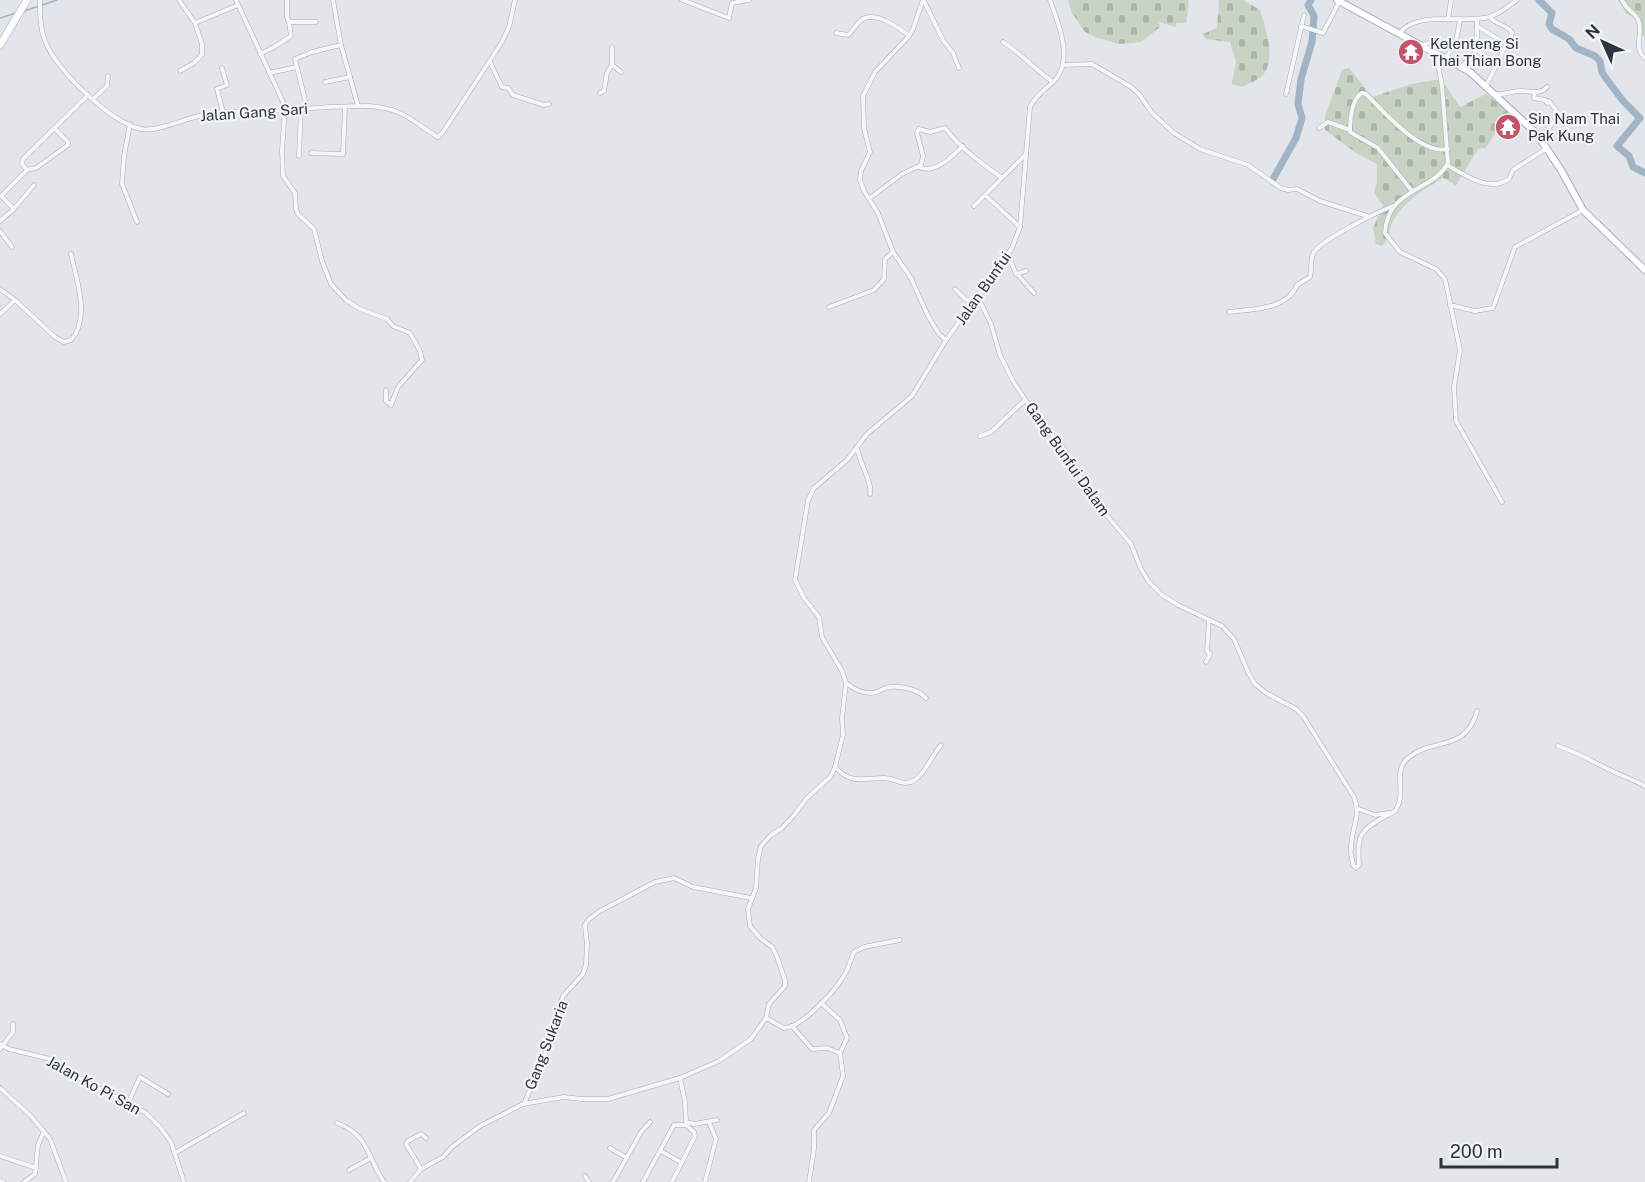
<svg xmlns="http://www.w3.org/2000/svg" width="1645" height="1182" font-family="'Public Sans',sans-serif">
<defs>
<pattern id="cemetery-stones" width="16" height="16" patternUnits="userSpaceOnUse" patternTransform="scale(1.5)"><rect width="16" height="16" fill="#c8d3c4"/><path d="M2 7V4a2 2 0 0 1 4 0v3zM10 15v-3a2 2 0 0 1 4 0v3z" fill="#acb6a9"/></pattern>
</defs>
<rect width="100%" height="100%" fill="#e2e5e9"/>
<g fill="url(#cemetery-stones)">
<polygon points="1068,0 1189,0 1186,23 1176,23 1176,27 1159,22 1160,27 1141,42 1119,44 1098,38 1085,32 1072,13"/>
<path d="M 1219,0 L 1243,0 L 1260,10 C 1265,28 1277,58 1263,75 C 1258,80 1248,84 1242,87 L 1232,84 L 1236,61 L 1230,42 L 1205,39 L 1203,34 L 1217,28 Z"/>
<polygon points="1618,0 1645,0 1645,37 1640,35 1637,20 1626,13"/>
<path d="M 1349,68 L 1372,97 L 1412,84 L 1441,79 L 1460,107 L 1486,94 L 1508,111 L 1486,148 L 1478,149 L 1456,185 L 1443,178 C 1423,190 1404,201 1393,221 C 1387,232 1392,235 1382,246 L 1376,244 L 1373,228 L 1383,206 L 1374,192 L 1377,182 L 1377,164 L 1356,153 L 1325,130 L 1325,116 L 1342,70 Z"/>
</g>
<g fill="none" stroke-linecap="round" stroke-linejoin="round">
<g stroke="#a1b4c6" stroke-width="1.5">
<polyline points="24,11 57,0"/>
<polyline points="0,18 16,13"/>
</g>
<g stroke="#a1b4c6" stroke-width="7">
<polyline points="1539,0 1552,13 1549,24 1552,29 1569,39 1576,48 1595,56 1600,61 1602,72 1605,77 1623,101 1640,118 1617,146 1629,156 1633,167 1645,173"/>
<polyline points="1273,179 1296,138 1302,118 1298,104 1301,79 1312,42 1314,16 1308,5 1311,0"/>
</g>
<g stroke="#a8acb3" stroke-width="5">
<g id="street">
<path d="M 40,0 C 40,14 40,28 45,41 C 56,70 110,122 141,129 C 156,133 193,115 212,113 C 230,111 249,112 267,111 C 300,109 334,106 368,106 C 403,108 410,120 438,137 L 443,132 L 502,42 L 509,27 L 515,0"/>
<polyline points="179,0 195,23 238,5"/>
<polyline points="236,0 283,102 285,109 282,150 283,176 295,193 296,209 298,214 314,229 322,261 331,284 346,300 360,309 387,319 393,326 410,333 420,351 422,360 398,387 391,405 386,401 386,390"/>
<polyline points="287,0 287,17 289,22 316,22"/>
<polyline points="333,0 341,45 358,106"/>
<polyline points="682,0 729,18 732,3 749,0"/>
<polyline points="923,0 913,29 909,36 875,72 863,96 864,128 870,152 861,171 860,180 864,191 878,213 893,252 911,278 928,316 939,334 946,340"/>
<path d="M 1622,0 C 1627,12 1636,12 1639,22 C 1643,35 1633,48 1645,58"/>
<polyline points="924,1 943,40 953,53 959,68"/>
<polyline points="1477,19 1477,50"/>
<polyline points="1448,20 1451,0"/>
<polyline points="1301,26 1323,33 1339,2"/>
<polyline points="1477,26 1506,44"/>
<path d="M 836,33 L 848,35 C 853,31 858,20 865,18 C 878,13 900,28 909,36"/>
<path d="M 1400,33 C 1416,10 1464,24 1489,17 C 1499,14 1509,6 1517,0"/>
<path d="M 1003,42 C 1021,54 1035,69 1053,82"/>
<polyline points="1423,45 1433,41 1456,44"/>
<polyline points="260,54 274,47 291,36 289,22"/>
<path d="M 1436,54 L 1442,86 L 1448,163 C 1434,191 1387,188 1385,233 L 1400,252 L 1436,269 L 1445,279 L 1460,350 L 1454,387 L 1456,421 L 1502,502"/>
<polyline points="1445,58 1455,46 1460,20"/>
<polyline points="490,62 502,87 508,88 513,95 544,105 549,104"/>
<polyline points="612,65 621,72"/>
<polyline points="1063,65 1092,64 1131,87 1139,94 1152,113 1174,133 1200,149 1248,165 1281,188 1288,190 1297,189 1320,201 1370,217"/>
<polyline points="1461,67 1477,50 1496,63"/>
<polyline points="222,68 227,85 217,89 223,112"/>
<polyline points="180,71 194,63 202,55 202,44 195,23"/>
<polyline points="269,73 297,67"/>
<polyline points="325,82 350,77"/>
<path d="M 1486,86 L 1512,33 C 1509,25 1495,25 1490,17"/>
<polyline points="1535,92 1534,98 1545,100 1547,103 1549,101 1559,114 1541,139"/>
<polyline points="600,93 604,91 607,73 612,65 612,47"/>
<polyline points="1286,94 1304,15"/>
<path d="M 1494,94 C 1503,95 1509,92 1519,91 C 1529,90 1539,96 1547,87"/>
<polyline points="93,99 107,86 108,76"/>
<polyline points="307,108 295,59 312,52 341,45"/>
<polyline points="130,124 124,156 122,184 137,222"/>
<polyline points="1319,128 1328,122 1350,130"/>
<polyline points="311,153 343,154 345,107"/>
<polyline points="299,156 301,108"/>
<path d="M 1447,165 C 1465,175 1489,193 1509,179 L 1513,170 L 1547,148"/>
<path d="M 919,167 C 935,175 952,156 963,146"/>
<polyline points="27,170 22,164 23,159 88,95"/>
<polyline points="27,170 36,168 68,145 68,142 55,129"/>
<path d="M 1412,191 L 1378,148 L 1350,132 C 1350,119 1351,100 1362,93 L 1366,94 C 1384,112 1421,155 1448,149"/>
<polyline points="985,195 1020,227"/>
<path d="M 870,198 L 902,174 L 921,165 L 923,156 L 917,133 L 919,129 L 930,132 L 945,128 C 960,148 981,163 1002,178"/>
<polyline points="974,206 1026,154"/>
<polyline points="14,209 34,185"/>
<polyline points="0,221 14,209 1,196 27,170"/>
<polyline points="0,231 12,247"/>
<polyline points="1008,254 1016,274 1026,271"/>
<polyline points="1018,275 1034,293"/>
<path d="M 0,289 L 15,300 L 55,337 L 64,342 L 71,340 C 91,318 76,278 71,254"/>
<polyline points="955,289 965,299 974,302"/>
<path d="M 978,297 L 991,324 L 1000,355 L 1013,381 L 1036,416 L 1064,449 L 1094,500 L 1131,544 L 1141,569 L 1149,582 L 1162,595 L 1178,605 L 1222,626 L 1234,639 L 1248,672 L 1255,684 L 1266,693 L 1296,709 L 1303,716 L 1354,797 C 1362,817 1350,830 1351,851"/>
<polyline points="1450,305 1475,311 1493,308 1515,247 1583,210"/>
<polyline points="829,307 874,290 884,279 885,259 893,252"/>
<path d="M 1229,312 C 1252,309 1287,310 1297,285 L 1310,277 C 1312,270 1310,261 1313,254 C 1318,241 1378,212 1393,206"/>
<polyline points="0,314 15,300"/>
<polyline points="980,436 991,432 1025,400"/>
<path d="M 857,447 C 859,463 873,483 870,494"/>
<polyline points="1206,662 1210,654 1207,651 1209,620"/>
<path d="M 846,683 C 855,690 866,695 877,692 C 882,690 885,687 890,687 C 902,686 917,689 926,698"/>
<path d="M 1558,746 C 1576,752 1590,760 1606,768 C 1619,775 1632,779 1645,786"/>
<path d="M 835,767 C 852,785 862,778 884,778 C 896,778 903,788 915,780 C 926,772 932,755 941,745"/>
<polyline points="1359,809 1375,815 1389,813"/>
<path d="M 1351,854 L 1353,865 L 1356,868 L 1359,865 C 1357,836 1359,831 1384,817 C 1388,815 1393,813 1396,810 C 1407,792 1392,771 1408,758 C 1432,737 1466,753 1477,711"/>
<path d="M 766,1018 L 784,1028 C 801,1028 834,992 843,977 C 849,969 850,960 854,952 L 864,947 L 900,940"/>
<polyline points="792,1026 812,1049 827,1048 840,1053"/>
<polyline points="0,1044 9,1049 50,1059 74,1075 146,1113 160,1127 171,1142 184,1182"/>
<polyline points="0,1049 13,1032 13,1024"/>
<polyline points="680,1078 685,1102 686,1122 694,1124 717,1120"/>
<polyline points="0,1088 31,1116 50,1139 66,1182"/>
<polyline points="128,1103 140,1077 168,1094"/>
<polyline points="524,1104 548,1047 563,996 583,974 586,965 587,944 585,925 588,920 600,911 655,882 674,878 693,887 751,898"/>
<path d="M 337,1123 C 369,1135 367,1157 384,1182"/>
<polyline points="610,1148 627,1158"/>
<polyline points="661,1151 682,1163"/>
<polyline points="175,1153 244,1113"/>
<polyline points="0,1156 36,1168"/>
<polyline points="421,1169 406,1144 408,1141 421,1134 426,1138"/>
<polyline points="349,1170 371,1158"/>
<polyline points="585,1176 589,1182"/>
<polyline points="0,1181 3,1182"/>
<polyline points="24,1182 35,1174 38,1145 44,1131"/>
<path d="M 410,1182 L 421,1169 L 443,1157 L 452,1147 L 480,1126 L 523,1104 L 564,1097 L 582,1099 L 608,1099 L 680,1078 L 719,1061 L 751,1039 L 766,1018 L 769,1004 L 785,986 L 785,980 L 776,954 L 772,947 L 760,938 L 750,926 L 748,909 L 756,888 L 758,859 L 761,846 L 771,835 L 782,828 L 794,815 L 807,798 L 831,776 L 835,767 L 843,735 L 842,718 L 846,683 L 842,671 L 822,637 L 819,617 L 804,598 L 795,580 L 808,500 L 814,488 L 847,460 L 867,434 L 912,396 L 946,340 L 1012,248 L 1020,227 L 1030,107 C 1036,94 1047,89 1056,79 C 1073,58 1058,22 1050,0"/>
<polyline points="613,1182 641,1132 650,1122"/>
<polyline points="643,1182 674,1125 686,1125 694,1132 695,1136 672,1182"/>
<polyline points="705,1182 716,1139 709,1122"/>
<polyline points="809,1182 814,1149 814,1130 829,1113 843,1076 840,1053 847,1038 840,1020 821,1003"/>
</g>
</g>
<g stroke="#a8acb3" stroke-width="8">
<polyline id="secondary" points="1337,0 1470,72 1537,134 1561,170 1583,210 1645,270"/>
</g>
<g stroke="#a3aab4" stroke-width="8">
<polyline id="primary" points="0,45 27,0"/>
</g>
<use href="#street" stroke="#f5f6f8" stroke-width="4"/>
<use href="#secondary" stroke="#fff" stroke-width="6"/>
<use href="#primary" stroke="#fff" stroke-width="7"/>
</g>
<defs>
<g id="temple-disc" transform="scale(1.35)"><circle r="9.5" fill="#c35366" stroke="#f2f4f7"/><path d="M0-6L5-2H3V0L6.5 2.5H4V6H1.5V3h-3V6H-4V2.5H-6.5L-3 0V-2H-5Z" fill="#fff"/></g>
</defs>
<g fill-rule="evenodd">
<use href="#temple-disc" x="1411" y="52"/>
<use href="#temple-disc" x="1508" y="127"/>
</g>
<g text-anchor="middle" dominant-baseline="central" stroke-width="4.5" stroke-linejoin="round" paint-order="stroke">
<g font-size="15" fill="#2c3440" stroke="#f2f4f7" text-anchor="start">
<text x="1430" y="43">Kelenteng Si<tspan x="1430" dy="17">Thai Thian Bong</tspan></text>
<text x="1528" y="118">Sin Nam Thai<tspan x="1528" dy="17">Pak Kung</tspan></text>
</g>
<g font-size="15" fill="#2c3440" stroke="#f2f4f7">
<text transform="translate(254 112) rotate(-4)">Jalan Gang Sari</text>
<text transform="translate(983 288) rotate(-55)">Jalan Bunfui</text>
<text transform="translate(1068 459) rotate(55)">Gang Bunfui Dalam</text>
<text transform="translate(546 1045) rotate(-69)">Gang Sukaria</text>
<text transform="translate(94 1085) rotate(29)">Jalan Ko Pi San</text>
</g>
</g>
<g transform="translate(1603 42) rotate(315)" stroke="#f2f4f7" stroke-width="4.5" paint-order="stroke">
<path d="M0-4.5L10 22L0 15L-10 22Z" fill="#2c3440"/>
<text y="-9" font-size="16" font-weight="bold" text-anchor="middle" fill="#2c3440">N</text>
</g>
<path d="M1441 1158v9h116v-9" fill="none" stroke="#2c3440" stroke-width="3"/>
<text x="1450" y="1158" font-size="18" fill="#2c3440" stroke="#f2f4f7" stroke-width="4.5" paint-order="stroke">200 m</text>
</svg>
